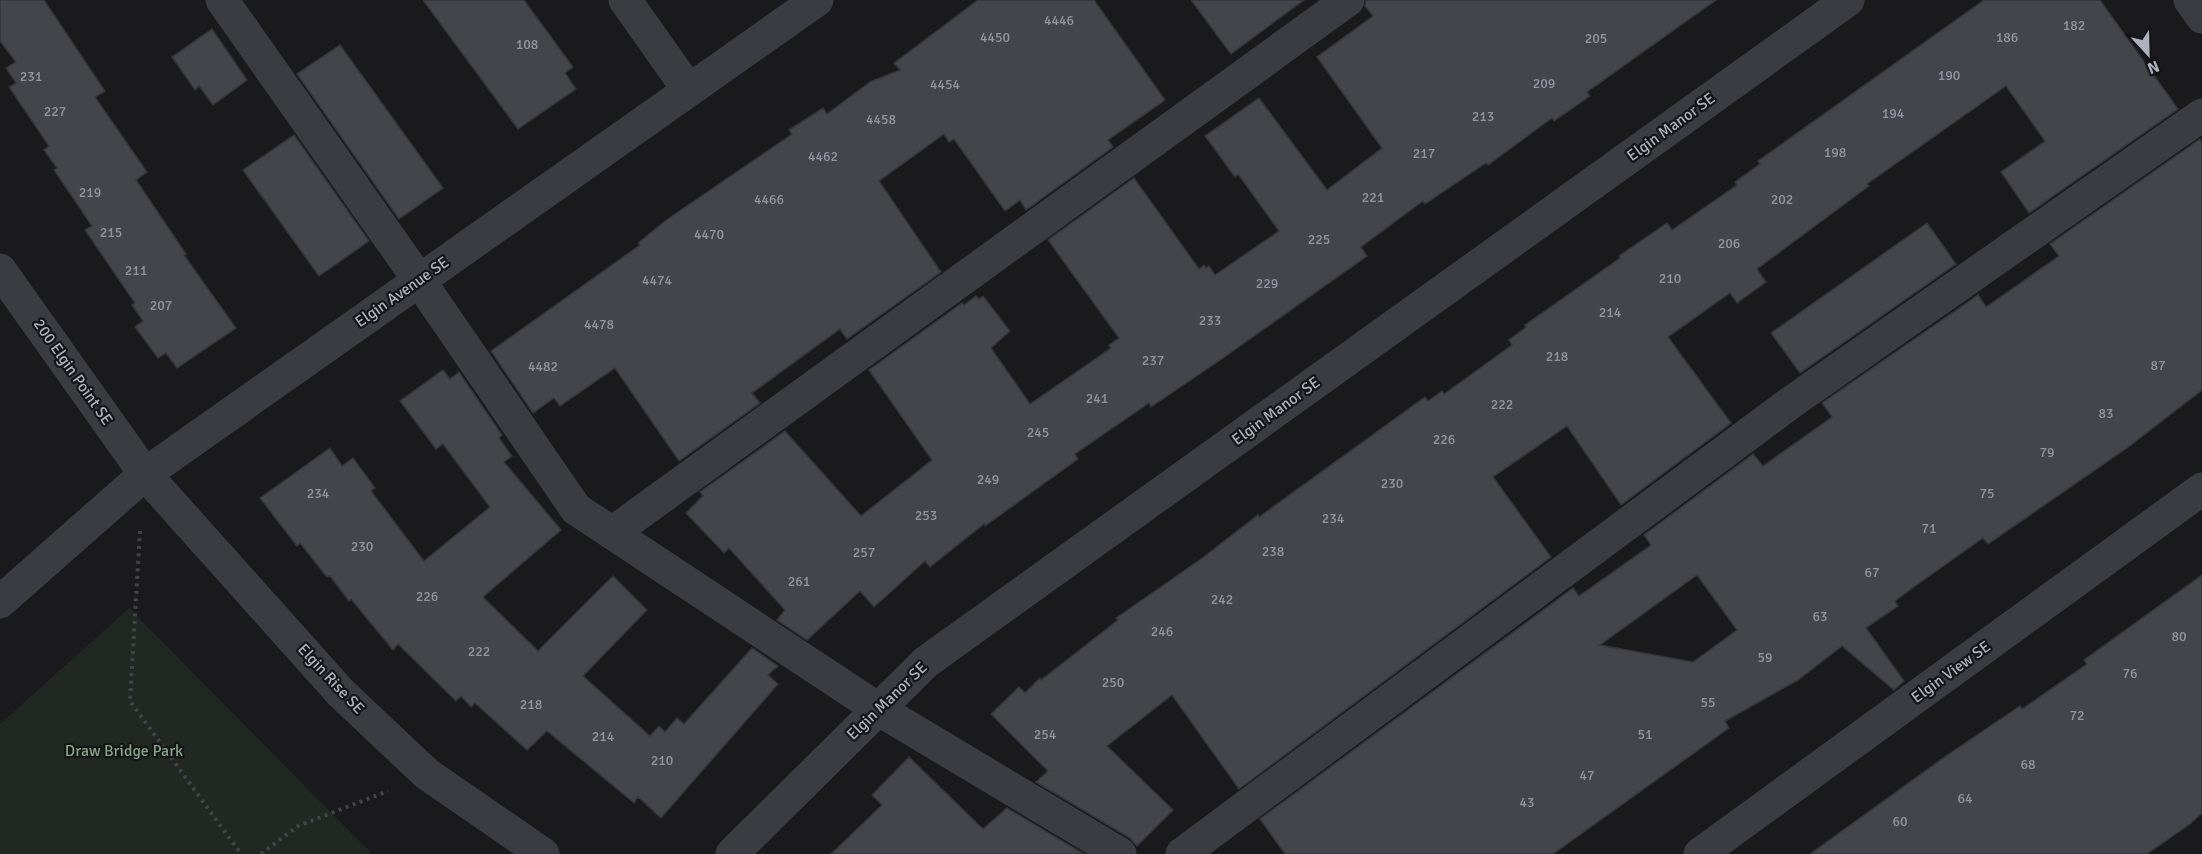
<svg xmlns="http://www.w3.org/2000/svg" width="2202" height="854" font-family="Signika,sans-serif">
<rect width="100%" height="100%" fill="#1a1a1d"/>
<polygon fill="#202821" points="129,608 370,852 369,854 0,854 0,724"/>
<g fill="#44454a" stroke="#343439" stroke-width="1.5" fill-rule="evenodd">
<polygon points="0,0 44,0 105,91 95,97 147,172 136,180 186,254 184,255 236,328 177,368 166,353 158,358 135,327 143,321 132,305 135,303 85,230 92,226 54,170 57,168 44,150 49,146 9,87 16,83 6,68 16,62 0,41"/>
<polygon points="423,0 524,0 573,67 565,73 576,89 518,129"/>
<polygon points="978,0 1094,0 1165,100 1108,140 1113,147 1026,210 1020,200 1005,211 954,139 949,142 944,134 879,181 941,272 847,339 840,329 752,393 760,403 679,461 615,368 560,406 554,398 533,413 491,351 640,245 638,243 665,221 792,134 789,130 823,108 827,114 870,82 900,70 894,63"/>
<polygon points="1191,0 1304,0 1231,54"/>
<polygon points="1366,0 1716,0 1587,92 1590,96 1554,121 1552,118 1488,165 1486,163 1425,204 1423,201 1361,247 1367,256 1226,356 1151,407 1149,403 1075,454 1078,459 985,526 984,524 930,567 925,561 874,607 860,591 807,640 777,620 785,610 729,548 724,553 686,513 703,496 700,492 785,431 861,516 932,460 869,370 962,303 964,305 976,296 979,299 983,296 1010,331 991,348 1030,404 1111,348 1109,345 1119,338 1048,240 1134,178 1199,269 1204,265 1206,268 1209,266 1215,275 1279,231 1238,174 1235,177 1205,136 1259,98 1327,190 1382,148 1317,57 1373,16 1365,6"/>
<polygon points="1984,0 2100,0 2178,109 2029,213 2001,172 2045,141 2006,86 1867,184 1869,186 1757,269 1766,282 1737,303 1730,293 1668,337 1731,423 1621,505 1567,426 1493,477 1551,557 1239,789 1172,695 1107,746 1173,810 1137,846 1130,838 1036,782 1048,771 991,714 1019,687 1025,693 1040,678 1041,680 1118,620 1116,618 1201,559 1258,515 1259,517 1425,397 1428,401 1442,391 1444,394 1512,345 1509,340 1526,327 1525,325 1620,258 1619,256 1667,223 1672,230 1737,185 1735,182 1760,164 1758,161"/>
<polygon points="212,29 247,80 213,105 199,86 195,90 172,57"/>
<polygon points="340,45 443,188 399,219 297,74"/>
<polygon points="294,135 369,241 319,276 243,170"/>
<path d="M 2200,139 L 2202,143 L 2202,390 L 2127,448 L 1988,544 L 1983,538 L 1918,584 L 1895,601 L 1898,606 L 1866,628 L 1904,681 L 1894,690 L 1842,646 L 1798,680 L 1725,721 L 1729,728 L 1553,854 L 1285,854 L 1260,819 L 1573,588 L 1579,596 L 1651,545 L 1644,535 L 1753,454 L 1763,466 L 1832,417 L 1822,403 L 1978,295 L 1986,307 L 2059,256 L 2050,244 ZM 1697,575 L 1737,630 L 1693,662 L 1600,645 Z"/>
<polygon points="1927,223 1956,264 1800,373 1771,333"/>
<polygon points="443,370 450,379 459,372 502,435 499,438 512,456 504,462 561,530 483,597 538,651 613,576 647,610 583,676 650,736 659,726 665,732 677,718 684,724 752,648 778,666 768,675 778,684 661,818 638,797 634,803 547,731 527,750 475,703 471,707 461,696 456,701 398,644 393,650 351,599 349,601 330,576 327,577 300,543 297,546 260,498 330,448 342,466 353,458 375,488 371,491 424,561 490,507 443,444 436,449 400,401"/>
<polygon points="2202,575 2202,813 2190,824 2147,854 1810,854 1946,756 2020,706 2022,709 2087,664 2084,660"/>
<polygon points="909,757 983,829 1007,808 1084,854 831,854 882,805 872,795"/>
</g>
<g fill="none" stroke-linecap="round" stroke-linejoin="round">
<g stroke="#414349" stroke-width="4" stroke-dasharray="3 4.5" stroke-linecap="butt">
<polyline points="140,531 130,701 241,854"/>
<polyline points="261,854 298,826 388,791"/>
</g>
<g stroke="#3b3c42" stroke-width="33">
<polyline points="222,0 419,280 576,509 878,709 1120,854"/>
<polyline points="625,0 688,89"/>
<polyline points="2190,0 2202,17"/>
<polyline points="0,270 145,474 341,693 427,774 543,854"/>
<polyline points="612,533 1348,0"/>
<polyline points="0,602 145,474 817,0"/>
<polyline points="732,854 926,662 1848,0"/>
<polyline points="1182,854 1793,401 2202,115"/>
<polyline points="1700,854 2202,489"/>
</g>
</g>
<g text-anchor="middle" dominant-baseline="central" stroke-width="4.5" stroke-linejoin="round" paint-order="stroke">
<g font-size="14" fill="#9296a0">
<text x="1059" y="20">4446</text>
<text x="2074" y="25">182</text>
<text x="995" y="37">4450</text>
<text x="2007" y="37">186</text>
<text x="1596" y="38">205</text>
<text x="527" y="44">108</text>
<text x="1949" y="75">190</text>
<text x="31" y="76">231</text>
<text x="1544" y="83">209</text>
<text x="945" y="84">4454</text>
<text x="55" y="111">227</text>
<text x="1893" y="113">194</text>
<text x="1483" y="116">213</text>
<text x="881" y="119">4458</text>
<text x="1835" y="152">198</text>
<text x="1424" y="153">217</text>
<text x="823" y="156">4462</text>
<text x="90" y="192">219</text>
<text x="1373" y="197">221</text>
<text x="769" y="199">4466</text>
<text x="1782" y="199">202</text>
<text x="111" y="232">215</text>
<text x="709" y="234">4470</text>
<text x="1319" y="239">225</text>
<text x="1729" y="243">206</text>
<text x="136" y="270">211</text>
<text x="1670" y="278">210</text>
<text x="657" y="280">4474</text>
<text x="1267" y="283">229</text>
<text x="161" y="305">207</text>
<text x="1610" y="312">214</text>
<text x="1210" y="320">233</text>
<text x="599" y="324">4478</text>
<text x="1557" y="356">218</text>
<text x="1153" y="360">237</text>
<text x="2158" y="365">87</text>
<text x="543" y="366">4482</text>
<text x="1097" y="398">241</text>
<text x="1502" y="404">222</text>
<text x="2106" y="413">83</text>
<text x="1038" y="432">245</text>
<text x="1444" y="439">226</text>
<text x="2047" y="452">79</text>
<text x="988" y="479">249</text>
<text x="1392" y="483">230</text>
<text x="318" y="493">234</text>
<text x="1987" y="493">75</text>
<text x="926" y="515">253</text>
<text x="1333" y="518">234</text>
<text x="1929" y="528">71</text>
<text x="362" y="546">230</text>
<text x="1273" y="551">238</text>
<text x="864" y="552">257</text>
<text x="1872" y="572">67</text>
<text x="799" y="581">261</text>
<text x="427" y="596">226</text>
<text x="1222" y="599">242</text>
<text x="1820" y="616">63</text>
<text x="1162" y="631">246</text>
<text x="2179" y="636">80</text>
<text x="479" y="651">222</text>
<text x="1765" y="657">59</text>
<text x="2130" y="673">76</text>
<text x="1113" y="682">250</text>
<text x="1708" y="702">55</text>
<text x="531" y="704">218</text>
<text x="2077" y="715">72</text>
<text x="1045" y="734">254</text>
<text x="1645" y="734">51</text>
<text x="603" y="736">214</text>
<text x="662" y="760">210</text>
<text x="2028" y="764">68</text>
<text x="1587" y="775">47</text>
<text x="1965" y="798">64</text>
<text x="1527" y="802">43</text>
<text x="1900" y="821">60</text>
</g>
<g font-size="16" fill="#acb1bd" stroke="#151518">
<text transform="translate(1671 127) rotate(-36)">Elgin Manor SE</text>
<text transform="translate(402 292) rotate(-35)">Elgin Avenue SE</text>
<text transform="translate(73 372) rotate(55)">200 Elgin Point SE</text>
<text transform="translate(1276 411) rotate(-36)">Elgin Manor SE</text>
<text transform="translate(1951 672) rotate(-36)">Elgin View SE</text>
<text transform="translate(331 679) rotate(47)">Elgin Rise SE</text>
<text transform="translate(887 701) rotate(-44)">Elgin Manor SE</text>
</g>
<g font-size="16" fill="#83a885" stroke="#151518">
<text x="124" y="751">Draw Bridge Park</text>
</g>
</g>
<g transform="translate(2148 54) rotate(158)" stroke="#151518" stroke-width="4.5" paint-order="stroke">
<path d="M0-4.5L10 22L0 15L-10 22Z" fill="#acb1bd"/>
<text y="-9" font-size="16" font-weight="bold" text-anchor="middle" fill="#acb1bd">N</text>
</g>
</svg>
